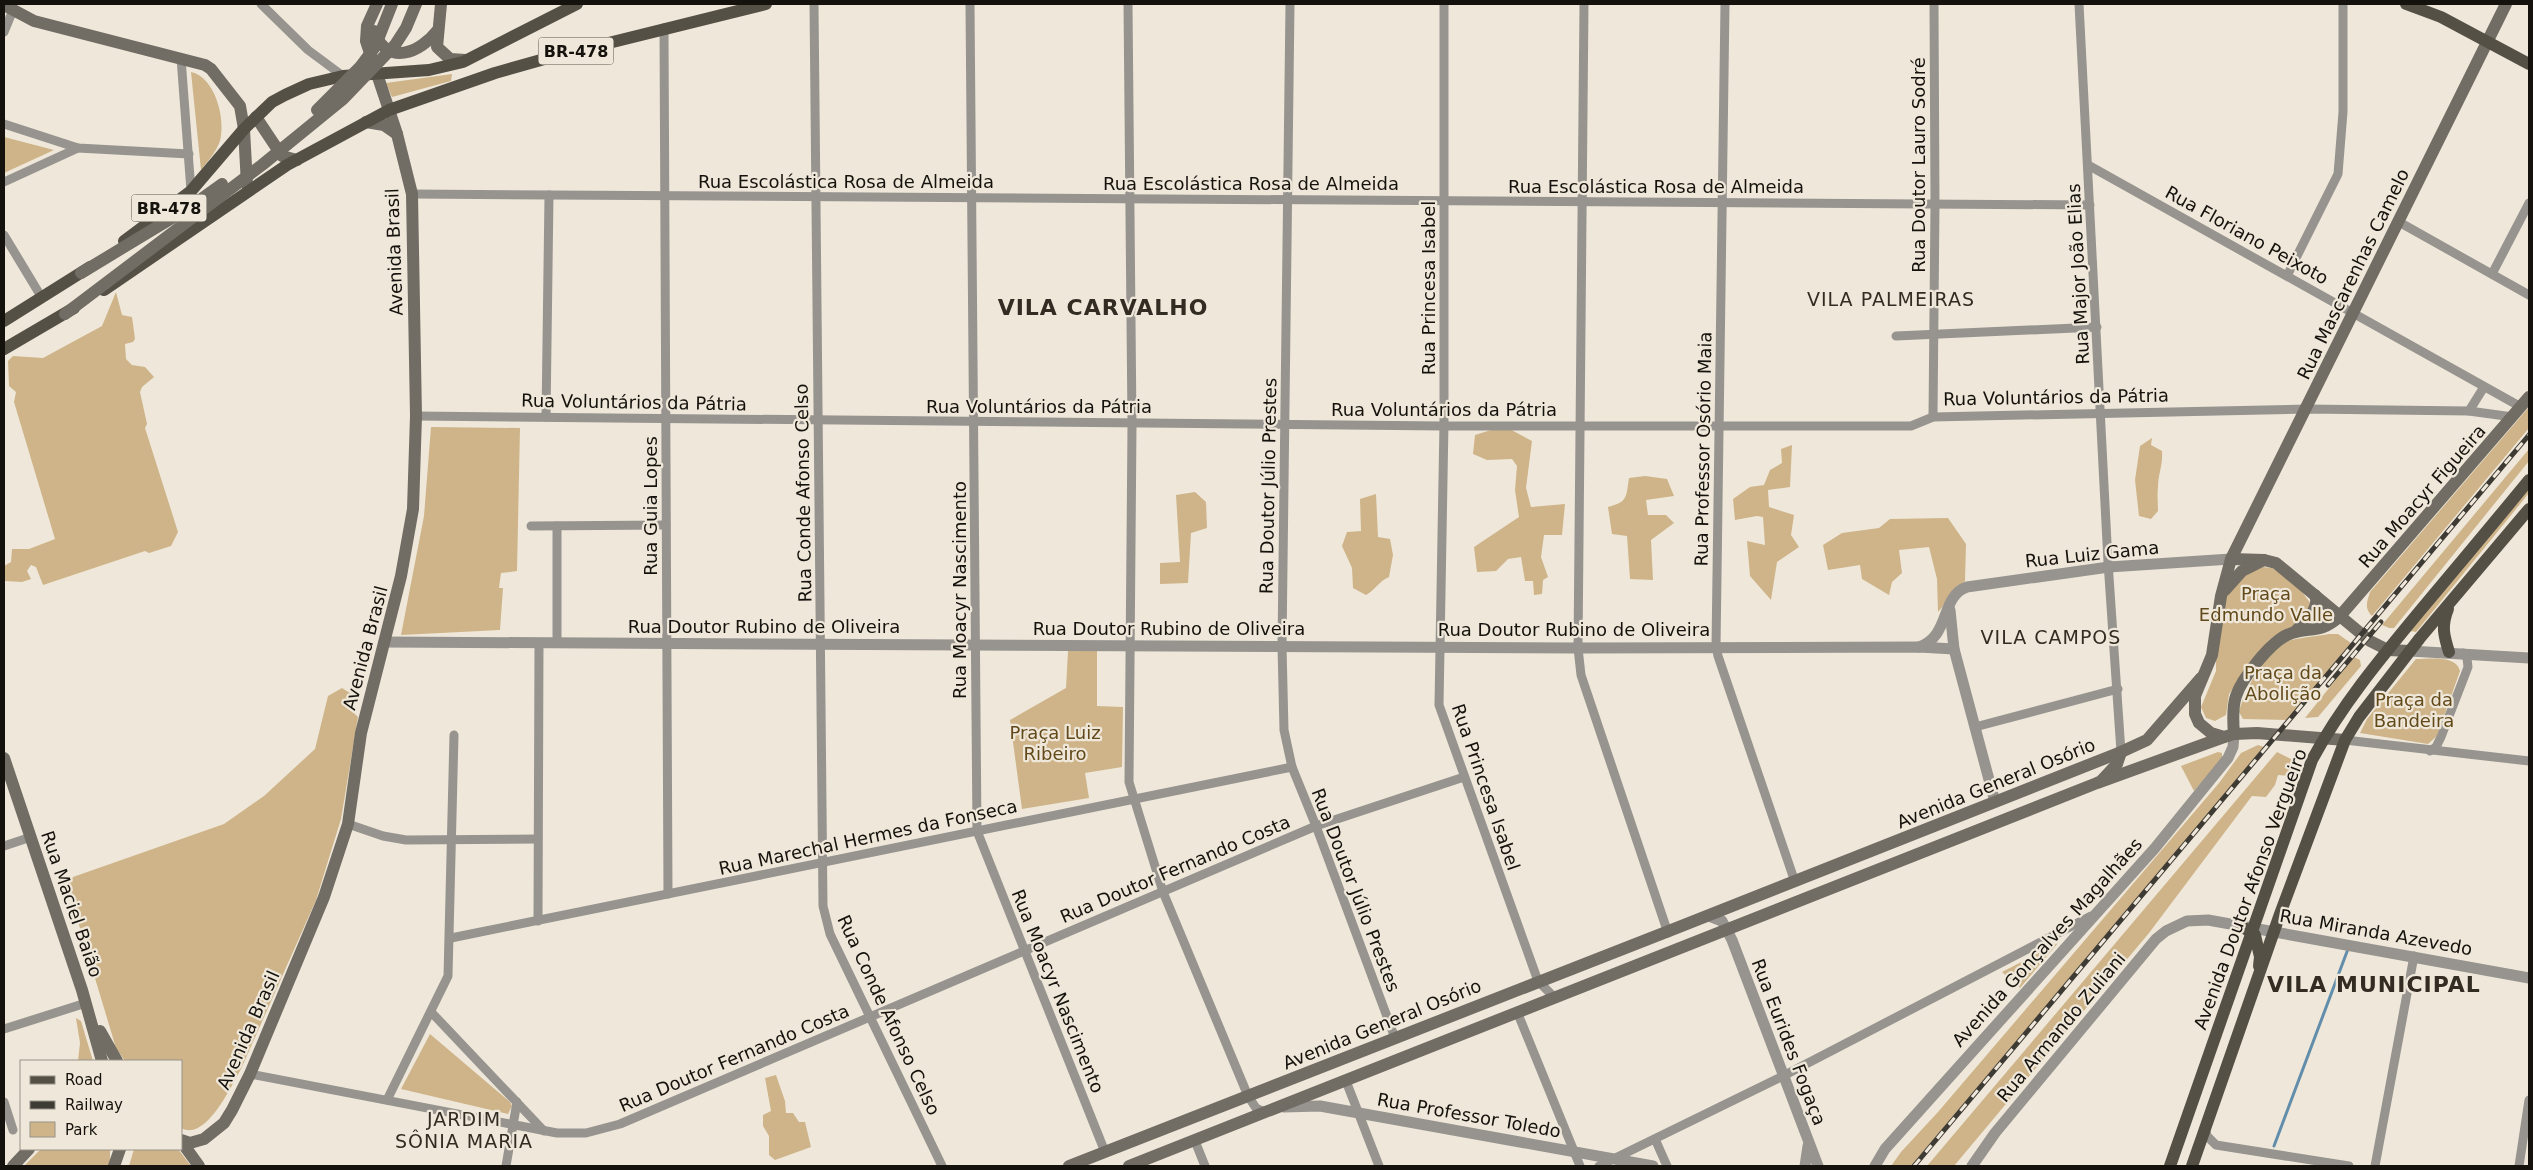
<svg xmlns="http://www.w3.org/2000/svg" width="2533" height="1170" font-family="'DejaVu Sans',sans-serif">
<rect width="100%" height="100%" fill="#efe8da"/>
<g fill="#ceb488">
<path d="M 191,72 C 215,77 226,119 220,141 C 216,152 208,161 201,170 Z"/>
<polygon points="452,74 451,81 392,97 386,83"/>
<polygon points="4,137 54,150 4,173"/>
<polygon points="116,292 122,315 132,317 135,339 133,342 125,344 126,359 132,365 145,367 154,377 142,387 140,392 147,424 145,428 178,532 171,546 149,553 145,551 43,585 36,567 31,565 27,571 31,579 22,582 4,581 4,566 11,562 12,549 29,549 55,539 14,402 16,392 9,386 8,361 13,356 43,358 102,326"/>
<path d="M 2529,407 L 2529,428 L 2372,616 C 2364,608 2367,602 2370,592 Z"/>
<polygon points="1504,426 1532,441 1526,488 1531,507 1565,504 1562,535 1544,535 1541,557 1548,577 1543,580 1542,594 1534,595 1533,581 1525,581 1521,557 1508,559 1496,571 1477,572 1474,547 1519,517 1515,490 1517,466 1512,459 1487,460 1473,454 1475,435"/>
<polygon points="431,427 520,428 517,571 501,573 499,588 503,588 500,630 401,635 424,516"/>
<path d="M 2152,438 L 2151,445 L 2162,451 C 2163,466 2158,474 2158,487 C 2157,495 2158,503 2158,511 L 2151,519 L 2139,516 L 2135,480 L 2140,446 Z"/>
<polygon points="1792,445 1790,487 1768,490 1769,507 1794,515 1791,535 1799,547 1777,562 1771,600 1750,576 1747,541 1765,545 1763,517 1757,516 1735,520 1733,499 1750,487 1764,485 1770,470 1782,463 1781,449"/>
<polygon points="2529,449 2529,461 2394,628 2389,628 2382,625"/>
<path d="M 1645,476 L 1667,479 L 1674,496 L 1646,500 L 1648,515 L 1666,515 L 1674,523 L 1651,540 L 1653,580 L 1630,579 L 1627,536 L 1612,534 L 1608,507 C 1628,502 1626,497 1629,478 Z"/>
<polygon points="2529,487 2529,493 2416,632 2410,631"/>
<polygon points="1195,492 1206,502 1207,528 1191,533 1188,583 1160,584 1160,563 1180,562 1176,495"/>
<path d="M 1376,494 L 1378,537 L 1390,539 L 1393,555 L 1389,577 C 1379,581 1375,590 1366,595 L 1353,588 L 1352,568 L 1342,546 L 1347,532 L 1361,531 L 1360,499 Z"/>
<polygon points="1948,518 1966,544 1965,581 1938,612 1937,579 1929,547 1899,550 1902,573 1892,582 1889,595 1862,579 1860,565 1828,570 1823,545 1842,533 1879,528 1890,519"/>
<path d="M 2263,567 C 2296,570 2293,583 2313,606 L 2295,627 L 2269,640 L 2229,694 L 2226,715 L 2215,721 L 2206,718 L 2201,707 L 2216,671 L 2216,656 L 2226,596 L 2246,573 Z"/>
<path d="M 2329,634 L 2338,634 L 2351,643 L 2288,720 L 2243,719 L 2239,712 C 2245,689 2263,656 2283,643 C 2292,638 2318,636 2329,634 Z"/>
<polygon points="1097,649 1097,706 1123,707 1122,767 1085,773 1089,798 1022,809 1010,720 1066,688 1068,651"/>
<polygon points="2354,657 2360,660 2361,666 2318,717 2305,718"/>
<path d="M 2416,659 C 2430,659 2456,655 2460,671 L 2437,736 L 2428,744 L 2360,733 L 2367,719 Z"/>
<path d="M 342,688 L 350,693 L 353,712 L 358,717 L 341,819 L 316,900 L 241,1069 C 231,1086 206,1142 181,1128 L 181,1061 L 125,1061 L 116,1048 L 67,885 L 73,877 L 224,824 L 264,796 L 315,749 L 328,696 Z"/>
<polygon points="2258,745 2264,747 1911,1166 1891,1166 1901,1152 1938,1112 2219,783 2241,753"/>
<polygon points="2218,752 2222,753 2222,760 2194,791 2181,766"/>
<polygon points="2277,752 2295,761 2298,769 2293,776 2278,775 2275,785 2266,797 2252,796 2149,933 1954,1166 1927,1166"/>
<polygon points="2058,943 2020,988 2002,972"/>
<polygon points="76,1018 81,1021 93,1061 78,1061 80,1043"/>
<polygon points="430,1034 510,1102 512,1106 508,1114 401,1089"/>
<polygon points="776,1075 785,1101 786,1113 793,1113 799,1122 805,1122 811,1147 775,1160 769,1155 769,1136 763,1126 763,1115 771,1111 765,1078"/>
<polygon points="41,1149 110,1149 110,1166 24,1166"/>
<polygon points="134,1149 178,1149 191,1166 129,1166"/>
</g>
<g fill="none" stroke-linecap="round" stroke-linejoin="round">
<polyline stroke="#628eab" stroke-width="3" points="2274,1146 2348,949"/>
<g stroke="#97948f" stroke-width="9">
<polyline points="261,4 308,50 343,76"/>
<polyline points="814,4 823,906 830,934 942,1166"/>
<polyline points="970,4 977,831 1105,1152"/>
<polyline points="1128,4 1132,425 1129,782 1163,892 1248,1096 1256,1108 1265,1112"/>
<polyline points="1290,4 1282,646 1284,730 1292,767 1316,826 1395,1038"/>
<polyline points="1444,4 1444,423 1439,705 1538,981 1555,998"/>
<polyline points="1584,4 1578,648 1581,675 1668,933"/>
<polyline points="1725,4 1716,646 1718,656 1795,882"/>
<polyline points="2079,4 2108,562 2121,752"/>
<polyline points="664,28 668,894"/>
<polyline points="4,32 13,10"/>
<polyline points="181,58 191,191"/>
<polyline points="4,124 78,148 189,154"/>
<polyline points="2088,165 2521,407"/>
<polyline points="4,182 78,148"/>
<polyline points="412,194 2090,205"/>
<polyline points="2399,222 2529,295"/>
<polyline points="4,235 42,298"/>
<polyline points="2492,274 2529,203"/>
<polyline points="2287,276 2338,174 2343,112 2343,4"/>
<polyline points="1896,336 2097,327"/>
<polyline points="2469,411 2484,387"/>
<polyline points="416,416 1443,426 1911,426 1933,417 2307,409 2469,411 2513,417"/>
<polyline points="546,417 549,195"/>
<polyline points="1933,417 1935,204 1934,4"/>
<polyline points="531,526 666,525"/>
<polyline points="557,526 557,643"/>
<polyline points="1975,727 2118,689"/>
<polyline points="2345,740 2529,761"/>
<polyline points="2430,751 2436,747 2441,737 2468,667 2467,658 2463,653"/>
<polyline points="348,824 383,836 406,840 538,839"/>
<polyline points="4,846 31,837"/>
<polyline points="538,921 539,643"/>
<polyline points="451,938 1292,767"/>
<polyline points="432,1013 544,1131"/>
<polyline points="1518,1014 1580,1166"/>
<polyline points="4,1029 86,1003"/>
<polyline points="250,1074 557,1133 586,1133 620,1124 1316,826 1464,777"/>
<polyline points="1346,1081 1379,1166"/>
<polyline points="387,1100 448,976 454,735"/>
<polyline points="4,1102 13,1130"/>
<polyline points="2205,1127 2207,1136 2216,1145 2349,1166"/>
<polyline points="1655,1139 1667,1166"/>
<polyline points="1195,1141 1205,1166"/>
<polyline points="506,1166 517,1102"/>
<polyline points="1599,1166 1783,1076 2091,916"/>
<polyline points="2375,1166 2414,956"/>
<polyline points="2519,1166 2529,1100"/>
</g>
<g stroke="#97948f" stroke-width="11">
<polyline points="1950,610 1954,649 1995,802"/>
<polyline points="384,642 1578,648 1919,647 1954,649"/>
<path d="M 1919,647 C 1951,636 1940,596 1967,587 L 2109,567 L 2231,559"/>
<polyline points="2410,651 2529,658"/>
<polyline points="1709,916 1722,921 1732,940 1818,1166"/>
<polyline points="1284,1107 1320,1106 1653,1166"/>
<polyline points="1805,1166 1808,1146"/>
<polyline points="1875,1166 1885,1149 2155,848 2228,758 2233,747 2234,734"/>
<polyline points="1972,1166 1995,1133 2156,939 2166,931 2187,921 2208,920 2529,978"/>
</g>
<g stroke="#716c64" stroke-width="12">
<polyline points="441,4 437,47 450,59 466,60"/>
<polyline points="4,5 34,21 205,65 211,69 240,106 244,129 247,185"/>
<path d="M 374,31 C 387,67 420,53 438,30"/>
<polyline points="256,117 282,156 297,160"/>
<polyline points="366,122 384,125 397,134"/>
<polyline points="2231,559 2264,560 2276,563 2370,641 2388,650 2410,651"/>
<polyline points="2225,590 2242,571 2264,560"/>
<path d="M 2295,632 C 2304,622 2321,609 2315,595"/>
<path d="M 2234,734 C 2233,722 2232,708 2236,696 C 2242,678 2270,643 2287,635 C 2309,625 2318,636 2340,616 L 2529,397"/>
<polyline points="2224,737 2211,733 2199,723 2195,714 2195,696 2212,655 2221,596 2231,559 2506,4"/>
<polyline points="4,758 82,990 102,1061"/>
<polyline points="2102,780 2117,764 2121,752"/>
<polyline points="100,1031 117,1061"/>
<polyline points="181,1140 190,1143 204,1139 224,1123 232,1110 250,1074 324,897 348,824 361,733 401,576 413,509 416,416 412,194 397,134 366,41 367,26 377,4"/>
<polyline points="181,1141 199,1166"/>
<polyline points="13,1166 29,1149"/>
<polyline points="114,1166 120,1149"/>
<path d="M 1069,1166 C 1420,1028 1771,892 2121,752 L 2147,740 L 2201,678"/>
<polyline points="1129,1166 2097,783 2224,737 2234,734 2257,733 2345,740"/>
</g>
<g stroke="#555046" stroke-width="12">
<polyline points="2406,4 2441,17 2529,64"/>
<polyline points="124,241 191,191 244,129 272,102 285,95 309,84 343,76 429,70 463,62 577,4"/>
<polyline points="104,290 287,165 389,110 495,73 548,58 766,4"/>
<polyline points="4,321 90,267"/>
<polyline points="4,349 74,308"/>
<path d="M 2448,609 C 2441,626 2444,636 2449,652"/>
<polyline points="2241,926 2255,935 2260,957 2259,966"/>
<path d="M 2170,1166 L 2312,760 C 2341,706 2380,659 2419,612 C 2456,568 2493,524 2529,480"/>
<polyline points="2192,1166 2280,914 2345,740 2359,717 2420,638 2529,509"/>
</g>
<g stroke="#3e3a34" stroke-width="5">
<g id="rail">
<polyline points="2328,685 2381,622"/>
<polyline points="1914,1166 2529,435"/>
</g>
</g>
<use href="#rail" stroke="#efe8da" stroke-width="3" stroke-dasharray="9" stroke-linecap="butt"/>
<g stroke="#716c64" stroke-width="12">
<polyline points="317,110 360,67 375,47 392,4"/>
<polyline points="81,273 190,207 222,184"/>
<polyline points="65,314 262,165 343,99 395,45 406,28 416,4"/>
</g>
</g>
<g text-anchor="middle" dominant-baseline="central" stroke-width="4.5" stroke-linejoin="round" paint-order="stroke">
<g fill="#efe8da" stroke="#56524a" stroke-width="1">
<rect x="538.5" y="37.5" width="75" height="27" rx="4"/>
<rect x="131.5" y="194.5" width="75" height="27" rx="4"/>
</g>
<g font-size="16" font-weight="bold" fill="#15120d">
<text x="576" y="51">BR-478</text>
<text x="169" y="208">BR-478</text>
</g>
<g font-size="18" fill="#15120d" stroke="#efe8da">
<text transform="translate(1918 165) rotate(-90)">Rua Doutor Lauro Sodré</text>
<text x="846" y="181">Rua Escolástica Rosa de Almeida</text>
<text x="1251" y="183">Rua Escolástica Rosa de Almeida</text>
<text x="1656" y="186">Rua Escolástica Rosa de Almeida</text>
<text transform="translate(2247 235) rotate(29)">Rua Floriano Peixoto</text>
<text transform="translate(394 252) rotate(-92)">Avenida Brasil</text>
<text transform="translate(2078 274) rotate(-93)">Rua Major João Elias</text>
<text transform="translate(2353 274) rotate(-64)">Rua Mascarenhas Camelo</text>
<text transform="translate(1428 288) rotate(-90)">Rua Princesa Isabel</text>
<text transform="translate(2056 397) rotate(-1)">Rua Voluntários da Pátria</text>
<text transform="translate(634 402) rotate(1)">Rua Voluntários da Pátria</text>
<text x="1039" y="406">Rua Voluntários da Pátria</text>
<text x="1444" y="409">Rua Voluntários da Pátria</text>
<text transform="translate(1703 449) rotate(-89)">Rua Professor Osório Maia</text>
<text transform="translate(1268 486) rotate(-89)">Rua Doutor Júlio Prestes</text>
<text transform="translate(803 493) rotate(-91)">Rua Conde Afonso Celso</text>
<text transform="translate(2422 496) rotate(-49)">Rua Moacyr Figueira</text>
<text transform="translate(650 506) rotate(-90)">Rua Guia Lopes</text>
<text transform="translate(2092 554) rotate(-6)">Rua Luiz Gama</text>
<text transform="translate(959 590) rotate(-90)">Rua Moacyr Nascimento</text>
<text x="764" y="626">Rua Doutor Rubino de Oliveira</text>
<text x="1169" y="628">Rua Doutor Rubino de Oliveira</text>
<text x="1574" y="629">Rua Doutor Rubino de Oliveira</text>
<text transform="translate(365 648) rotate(-75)">Avenida Brasil</text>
<text transform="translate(1996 783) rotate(-22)">Avenida General Osório</text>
<text transform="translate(1486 787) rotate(71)">Rua Princesa Isabel</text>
<text transform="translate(868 837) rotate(-12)">Rua Marechal Hermes da Fonseca</text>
<text transform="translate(1175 869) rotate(-23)">Rua Doutor Fernando Costa</text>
<text transform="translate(2250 889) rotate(-70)">Avenida Doutor Afonso Vergueiro</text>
<text transform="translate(1356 890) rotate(69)">Rua Doutor Júlio Prestes</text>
<text transform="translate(72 904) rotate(71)">Rua Maciel Baião</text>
<text transform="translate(2376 932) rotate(10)">Rua Miranda Azevedo</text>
<text transform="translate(2047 942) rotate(-48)">Avenida Gonçalves Magalhães</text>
<text transform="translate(1058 991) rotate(68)">Rua Moacyr Nascimento</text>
<text transform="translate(889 1015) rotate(65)">Rua Conde Afonso Celso</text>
<text transform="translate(1382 1024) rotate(-22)">Avenida General Osório</text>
<text transform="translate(2061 1027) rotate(-50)">Rua Armando Zuliani</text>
<text transform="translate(248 1030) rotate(-66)">Avenida Brasil</text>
<text transform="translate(1789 1042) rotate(69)">Rua Eurides Fogaça</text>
<text transform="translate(734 1058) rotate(-23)">Rua Doutor Fernando Costa</text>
<text transform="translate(1469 1115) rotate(10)">Rua Professor Toledo</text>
</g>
<g font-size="18" fill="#624919" stroke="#efe8da">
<text x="2266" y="593">Praça<tspan x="2266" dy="21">Edmundo Valle</tspan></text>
<text x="2283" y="672">Praça da<tspan x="2283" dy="21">Abolição</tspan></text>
<text x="2414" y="699">Praça da<tspan x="2414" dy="21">Bandeira</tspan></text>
<text x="1055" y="732">Praça Luiz<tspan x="1055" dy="21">Ribeiro</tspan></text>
</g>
<g font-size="19" letter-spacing="1" fill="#322c22" stroke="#efe8da">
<text x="1891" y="299">VILA PALMEIRAS</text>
<text x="2051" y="637">VILA CAMPOS</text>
<text x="464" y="1119">JARDIM<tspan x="464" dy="22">SÔNIA MARIA</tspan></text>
</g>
<g font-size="22" font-weight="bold" letter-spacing="1" fill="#322c22" stroke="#efe8da">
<text x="1103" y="307">VILA CARVALHO</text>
<text x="2374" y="984">VILA MUNICIPAL</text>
</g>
</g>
<rect width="2533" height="1170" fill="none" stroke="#15120d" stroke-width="10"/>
<rect x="20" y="1060" width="162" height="90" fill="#efe8da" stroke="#989288"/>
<rect x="30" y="1076" width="25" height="8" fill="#555046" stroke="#989288"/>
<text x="65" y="1085" font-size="15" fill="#15120d">Road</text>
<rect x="30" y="1101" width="25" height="8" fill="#3e3a34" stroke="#989288"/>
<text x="65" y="1110" font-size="15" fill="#15120d">Railway</text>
<rect x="30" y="1122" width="25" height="15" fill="#ceb488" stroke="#989288"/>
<text x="65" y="1135" font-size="15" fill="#15120d">Park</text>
</svg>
